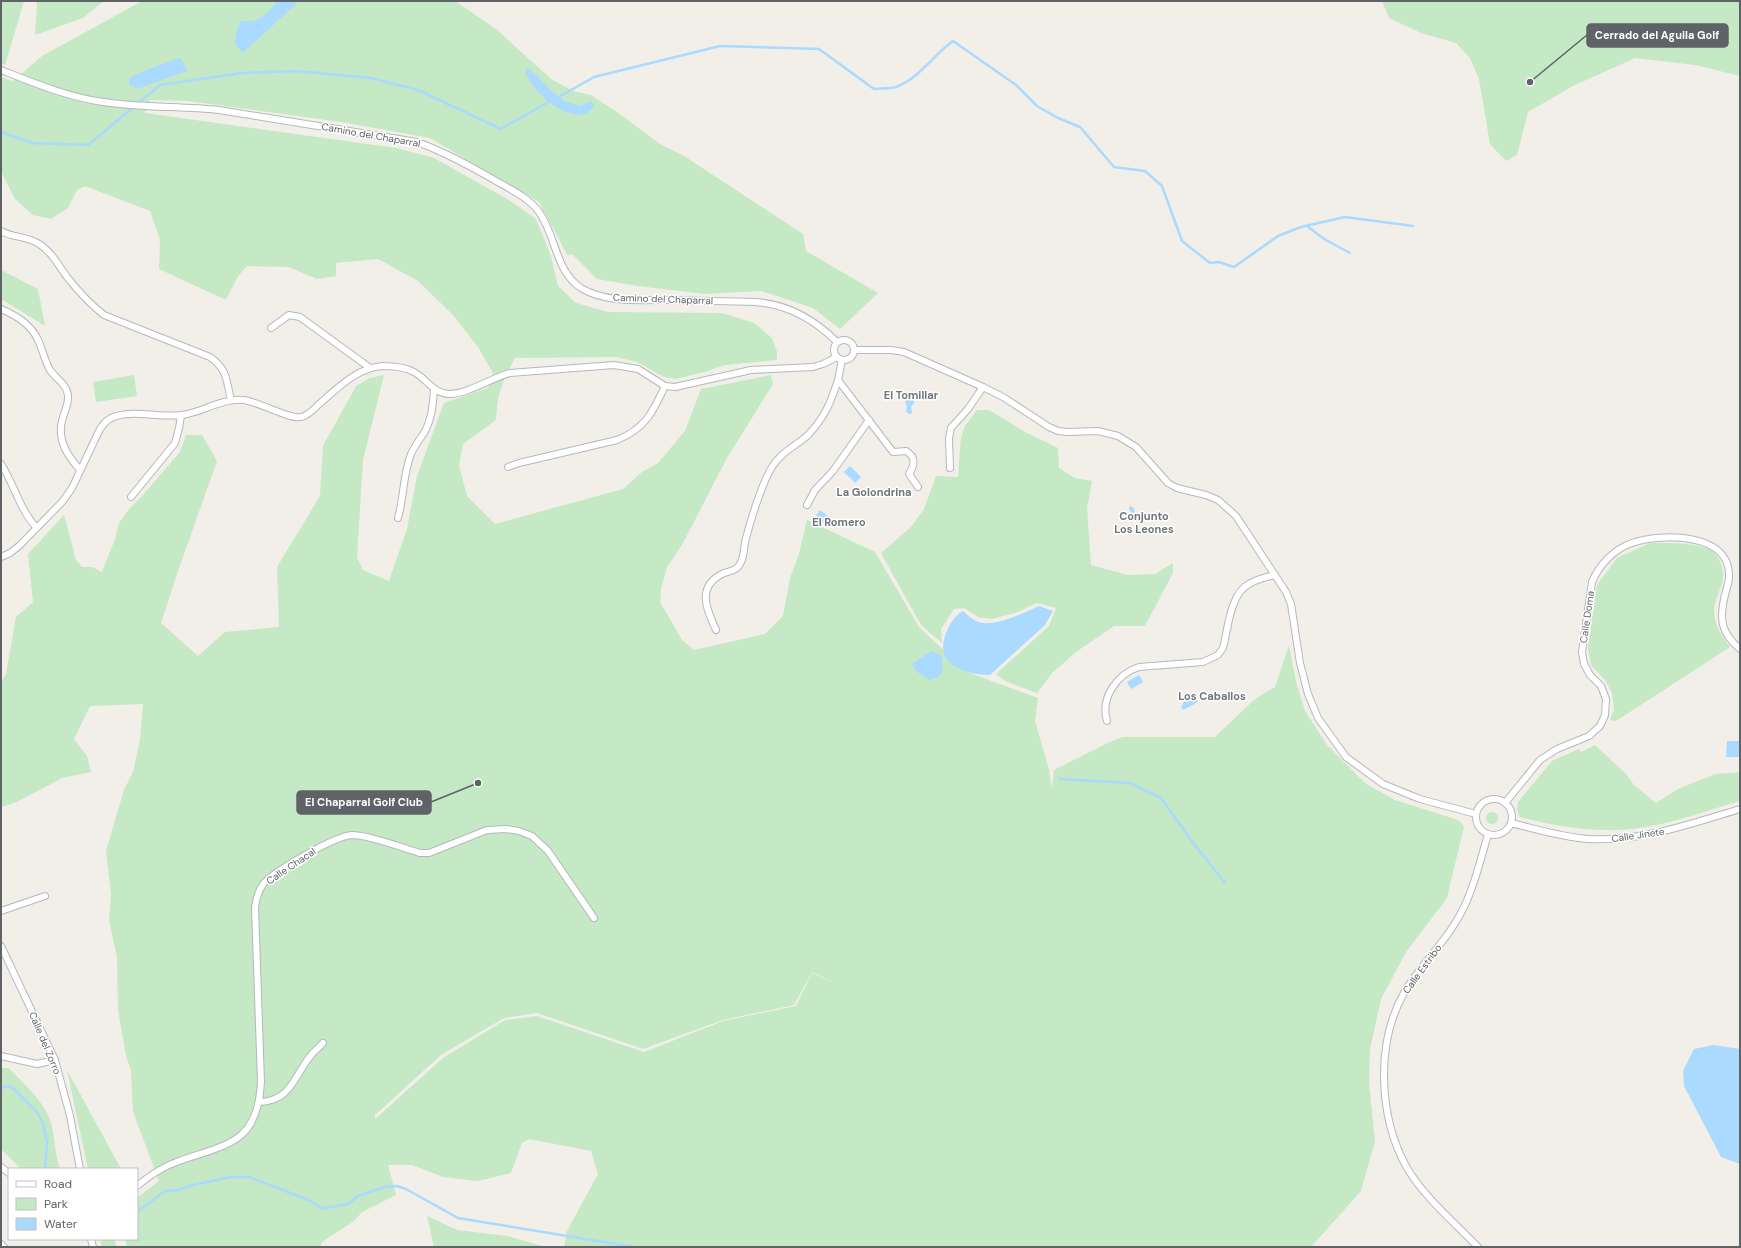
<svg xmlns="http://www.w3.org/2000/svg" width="1741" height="1248" font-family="'DM Sans',sans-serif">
<rect width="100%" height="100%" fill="#f1efe8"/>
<g fill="#c5e8c5" fill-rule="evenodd">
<polygon points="1,1 24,1 5,65 1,63"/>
<polygon points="36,1 104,1 83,18 35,35 37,4"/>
<path d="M 142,1 L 455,1 L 496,29 L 551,79 L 573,91 L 591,95 L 617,112 L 660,144 L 684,156 L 803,234 L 806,251 L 878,293 L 840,329 L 813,308 L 761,291 L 705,294 L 638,286 L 597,279 L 572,254 L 568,256 L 539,202 L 430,138 L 341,122 L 188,101 L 150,100 L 145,113 L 396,148 L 434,158 L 509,200 L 536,219 L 551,256 L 558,286 L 576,303 L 608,312 L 722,313 L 754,323 L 772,338 L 777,352 L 777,360 L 725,365 L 708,371 L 676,379 L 664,377 L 637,362 L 616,357 L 515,358 C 501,384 498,391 496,420 L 463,444 L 459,466 L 467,496 L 495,524 L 623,489 L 642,472 L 658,463 L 685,431 L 701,389 L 771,375 L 773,384 L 727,458 L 683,543 L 667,567 L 661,589 L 660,602 L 682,640 L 694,650 L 765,634 L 783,616 L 790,578 L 799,554 L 807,520 L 875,552 L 919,627 L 967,672 L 1038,698 L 1035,721 L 1049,770 L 1052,789 L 1054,770 L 1112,741 L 1123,737 L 1215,737 L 1255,699 L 1275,687 L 1289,645 L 1296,682 L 1305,711 L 1327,745 L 1366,784 L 1395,800 L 1458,820 L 1464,826 L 1447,898 L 1406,952 L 1381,999 L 1370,1049 L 1369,1083 L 1375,1141 L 1361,1191 L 1311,1247 L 564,1247 L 567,1231 L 598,1174 L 591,1151 L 529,1139 L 522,1143 L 511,1173 L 478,1181 L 443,1177 L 412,1165 L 388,1165 L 396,1195 L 362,1212 L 354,1221 L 322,1242 L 320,1247 L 127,1247 L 125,1239 L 137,1239 L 137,1198 L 159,1181 L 133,1112 L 131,1070 L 126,1056 L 118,1010 L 117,957 L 109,920 L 111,894 L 106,851 L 124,790 L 133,772 L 140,740 L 143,704 L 90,706 L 74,739 L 87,756 L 91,772 L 62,778 L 17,802 L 1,807 L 1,682 L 6,674 L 16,617 L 33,602 L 28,554 L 64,515 L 76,560 L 82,567 L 92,567 L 102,572 L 115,539 L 119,523 L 129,509 L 143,495 L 180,452 L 186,435 L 202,435 L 217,461 L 178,571 L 161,623 L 198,656 L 225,632 L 279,627 L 277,567 L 320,496 L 323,446 L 356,386 L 370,378 L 384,375 L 363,460 L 357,557 L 363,570 L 389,581 L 407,529 L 417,476 L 444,403 L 488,388 L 493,373 L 478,347 L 454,316 L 418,281 L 378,259 L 336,263 L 336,276 L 317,279 L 289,267 L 247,266 L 238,276 L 226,300 L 159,269 L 160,240 L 150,211 L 85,186 L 77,190 L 68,208 L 51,219 L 33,215 L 15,199 L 1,171 L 1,77 L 13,81 L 42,56 ZM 812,972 L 838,985 L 812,973 L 796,1006 L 723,1021 L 644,1052 L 537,1016 L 505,1020 L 443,1058 L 375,1119 L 375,1115 L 441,1055 L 504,1018 L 537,1013 L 643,1049 L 723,1020 L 794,1005 Z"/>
<polygon points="1382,1 1740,1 1740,76 1695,65 1635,58 1573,86 1528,112 1517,155 1506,161 1490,144 1479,79 1470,58 1456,43 1421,33 1389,18"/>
<polygon points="1,270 38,289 45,326 1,299"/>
<polygon points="134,375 137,396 96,402 93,382"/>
<polygon points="977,410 989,410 1025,432 1058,448 1059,468 1075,478 1092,481 1087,508 1091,565 1128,575 1155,574 1173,563 1173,573 1145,626 1114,626 1076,652 1052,673 1037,693 1005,681 996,674 1049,626 1056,608 1037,603 1015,613 992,619 978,617 964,608 954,609 941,629 942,643 921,625 881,553 911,527 924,509 936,476 958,477 961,437 965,426"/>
<path d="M 1650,543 C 1669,543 1690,542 1708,549 C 1718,552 1725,569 1723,579 C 1721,590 1714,600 1714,612 C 1715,626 1722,636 1730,647 L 1616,721 L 1610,720 L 1614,710 L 1612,693 L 1605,680 L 1591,665 L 1588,648 L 1597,585 L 1617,558 Z"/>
<path d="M 1595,745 L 1626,774 L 1634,785 L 1656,803 L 1678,789 L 1715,774 L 1740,772 L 1740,801 C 1712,809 1685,819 1657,825 C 1611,835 1565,829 1520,817 L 1517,810 L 1518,802 L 1552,761 L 1579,749 L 1581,752 Z"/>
<circle cx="1492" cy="818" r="6"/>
<path d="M 1,1068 L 9,1068 C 23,1083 48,1105 52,1127 C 55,1141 55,1155 60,1169 L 21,1169 L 1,1149 Z"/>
<polygon points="67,1070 121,1169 88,1169"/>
<polygon points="427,1216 457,1230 507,1236 545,1247 434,1247"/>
<polygon points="100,1239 114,1239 117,1247 102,1247"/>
</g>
<g fill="#aadaff">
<path d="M 278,1 L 292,1 L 297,4 L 284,15 L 246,50 L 242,52 L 235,44 L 236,34 L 240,21 C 261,23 264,15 278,1 Z"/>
<path d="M 181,58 L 187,71 L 137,89 L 129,84 L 129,79 C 140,71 151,69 163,64 C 169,62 174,59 181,58 Z"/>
<path d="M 530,69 L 551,90 L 564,101 L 580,106 L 588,102 L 591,102 L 594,105 C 582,127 552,106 540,94 C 534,88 529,80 525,73 L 527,70 Z"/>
<polygon points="908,398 914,400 914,403 911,407 912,413 910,414 906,412 907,407 905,402"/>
<polygon points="850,466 861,477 855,483 844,472"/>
<polygon points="1130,506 1134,508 1135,514 1138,516 1138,520 1133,518 1129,508"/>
<polygon points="820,510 832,519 827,526 815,517"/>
<path d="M 1039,606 L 1053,611 L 1045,625 L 990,675 C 976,675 961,672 949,662 C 935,650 949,618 963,611 C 967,614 971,619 976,621 C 992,629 1023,613 1039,606 Z"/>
<path d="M 931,651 L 941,655 C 945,669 944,677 929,680 L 916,671 L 912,664 Z"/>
<polygon points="1139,675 1143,682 1131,689 1127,682"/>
<polygon points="1197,698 1198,702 1183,710 1181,707 1185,700"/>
<polygon points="1727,741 1739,741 1740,757 1726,757"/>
<polygon points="1714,1045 1740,1049 1740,1164 1721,1157 1684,1086 1683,1071 1694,1049"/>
</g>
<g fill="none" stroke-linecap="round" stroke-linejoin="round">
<g stroke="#aadaff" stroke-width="2.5">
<path d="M 557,98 L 594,77 L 720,46 L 819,49 L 874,89 C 881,88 890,89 896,87 C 920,78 933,55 953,41 L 1016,85 L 1037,106 L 1058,118 L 1080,127 L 1114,167 L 1145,171 L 1162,186 L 1182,241 L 1210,263 L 1219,262 L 1234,267 L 1278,236 L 1301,227 L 1345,217 L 1413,226"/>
<polyline points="1,132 32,143 88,145 160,85 242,73 296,71 371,78 418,90 501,129 552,100"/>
<polyline points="1307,226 1324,239 1350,253"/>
<polyline points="1060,779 1130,783 1161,798 1193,843 1225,883"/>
<polyline points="1,1088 8,1086 13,1088 37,1112 43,1123 47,1142 45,1169"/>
<polyline points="137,1212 165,1191 178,1190 193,1185 231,1177 249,1177 311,1201 321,1208 326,1208 348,1204 358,1196 384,1187 397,1186 406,1189 458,1218 634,1247"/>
</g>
<g stroke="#b5b8bc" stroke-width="8">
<g id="street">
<path d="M 1,70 C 34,83 68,97 103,102 C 142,108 181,106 219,110 L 417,142 C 445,152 470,166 496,181 C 510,189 529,198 539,212 C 556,235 555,271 581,288 C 606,303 639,300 667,300 C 696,301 725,301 755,302 C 787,304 814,319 837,342"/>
<path d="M 1,231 C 13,238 28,236 39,244 C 51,251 59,266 67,277 C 78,291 90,304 104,315 L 210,357 C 228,370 226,380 231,400"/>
<path d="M 1,309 C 17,316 32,325 39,342 C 43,352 45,361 50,370 C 56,379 66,383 68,395 C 69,404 64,412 62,421 C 57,441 68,456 80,470"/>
<polyline points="271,328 289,315 300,317 370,368"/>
<circle cx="844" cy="350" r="10"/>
<polyline points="855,350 891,350 904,352 983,387 1003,397 1049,427 1058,431 1068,432 1098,431 1118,436 1136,447 1168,483 1177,488 1206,495 1218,500 1236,516 1286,592 1291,604 1300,663 1308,694 1318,718 1346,757 1383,784 1420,799 1476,814"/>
<path d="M 842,360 L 838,380 L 893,452 L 906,451 C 916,457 915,465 909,474 L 918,487"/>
<path d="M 1,464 C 14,484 20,510 36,527"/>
<path d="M 508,467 L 519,463 L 617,440 C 645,429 653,412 665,386"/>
<polyline points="950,468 949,438 951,428 968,409 983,387"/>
<polyline points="131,497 175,443 179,428 181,416"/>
<polyline points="807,505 815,490 833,471 869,420"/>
<path d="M 398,518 C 404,497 403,474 411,454 C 414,447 419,440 424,433 C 432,419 433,404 434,389"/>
<path d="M 1,557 L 10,553 L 19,546 L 63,501 L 72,488 L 100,429 C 104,423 108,418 116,416 C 137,410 160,418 182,415 C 203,412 222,398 244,400 C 259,402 291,420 301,417 C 308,416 314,409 318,405 C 337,389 356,368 382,366 C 393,366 405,367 414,372 C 427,379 434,394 449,394 C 468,394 491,378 510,373 L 614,365 L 638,369 L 665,386 L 675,387 L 751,370 L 813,367 L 823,364 L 837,357"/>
<path d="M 716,630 C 706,608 696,586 724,573 C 731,571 738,570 741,562 C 744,556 744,548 745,542 C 750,522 762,483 772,467 C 781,452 796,446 808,435 C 825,417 831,402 838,380"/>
<path d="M 1107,721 C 1100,698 1117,674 1139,667 L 1203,662 L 1218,655 L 1223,648 C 1228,629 1230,594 1249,584 C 1257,579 1267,577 1275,575"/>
<circle cx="1494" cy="817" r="18"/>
<path d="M 1505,803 L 1540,760 L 1557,749 L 1589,736 L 1600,726 L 1605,715 L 1606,699 L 1601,686 L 1590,675 L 1584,664 L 1582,652 L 1592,582 C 1599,565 1614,549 1632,543 C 1661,533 1731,532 1729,577 C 1729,583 1726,589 1725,595 C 1719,619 1721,633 1740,649"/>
<path d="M 1511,823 C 1536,829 1562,837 1588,839 C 1641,842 1690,824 1740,809"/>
<polyline points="1,911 45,896"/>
<polyline points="1,946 55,1060 70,1116 80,1169"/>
<polyline points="1,1056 37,1064 55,1060"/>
<path d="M 259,1102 C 292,1101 294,1075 312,1054 C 315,1050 320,1047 323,1043"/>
<polyline points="1,1167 9,1173"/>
<path d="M 137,1186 C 149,1176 164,1166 179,1161 C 228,1144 258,1143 261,1082 L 255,908 C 256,899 258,891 264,883 C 276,870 335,836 352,835 C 369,835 403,848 420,853 L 429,853 L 487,830 L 506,829 L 519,831 L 532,836 L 548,851 L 594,918"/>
<polyline points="91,1239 93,1247"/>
<polyline points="1,1244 4,1247"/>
<path d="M 1478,1247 C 1454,1222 1425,1198 1407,1168 C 1379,1118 1375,1044 1404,993 C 1421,964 1448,940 1463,909 C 1475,886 1480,860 1488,835"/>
</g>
</g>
<use href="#street" stroke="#fff" stroke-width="6"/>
</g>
<g text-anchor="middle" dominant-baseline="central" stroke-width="3" stroke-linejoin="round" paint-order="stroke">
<g font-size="10" fill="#5f6368" stroke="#fff">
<text transform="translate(371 135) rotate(10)">Camino del Chaparral</text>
<text transform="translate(663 299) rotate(2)">Camino del Chaparral</text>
<text transform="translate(1587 617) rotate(-82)">Calle Doma</text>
<text transform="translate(1638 835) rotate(-8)">Calle Jinete</text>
<text transform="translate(291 866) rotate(-34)">Calle Chacal</text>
<text transform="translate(1422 969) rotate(-54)">Calle Estribo</text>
<text transform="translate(45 1043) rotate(67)">Calle del Zorro</text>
</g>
<g font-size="11" font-weight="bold" fill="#70757a" stroke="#fff">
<text x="911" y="395">El Tomillar</text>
<text x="874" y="492">La Golondrina</text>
<text x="1144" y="516">Conjunto<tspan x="1144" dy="13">Los Leones</tspan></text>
<text x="839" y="522">El Romero</text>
<text x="1212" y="696">Los Caballos</text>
</g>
</g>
<path fill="none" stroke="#5f6368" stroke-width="1.5" d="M1530 82L1587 35M478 783L431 802"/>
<g fill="#5f6368" stroke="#fff" stroke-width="1.5">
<circle cx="1530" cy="82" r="4"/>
<circle cx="478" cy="783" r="4"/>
</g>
<g fill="#5f6368" stroke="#5f6368" stroke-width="1.5">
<rect x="1587" y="24" width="141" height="23" rx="4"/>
<rect x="297" y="791" width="134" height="23" rx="4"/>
</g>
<g font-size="11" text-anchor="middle" font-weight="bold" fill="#fff">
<text x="1657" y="39">Cerrado del Aguila Golf</text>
<text x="364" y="806">El Chaparral Golf Club</text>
</g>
<rect width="1741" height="1248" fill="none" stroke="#5f6368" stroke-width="4"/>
<rect x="8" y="1168" width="130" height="72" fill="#ffffff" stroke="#bfc1c3"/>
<rect x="16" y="1181" width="20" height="6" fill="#ffffff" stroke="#bfc1c3"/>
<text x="44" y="1188" font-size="12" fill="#5f6368">Road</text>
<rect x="16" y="1198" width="20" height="12" fill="#c5e8c5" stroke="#bfc1c3"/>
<text x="44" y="1208" font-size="12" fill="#5f6368">Park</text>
<rect x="16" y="1218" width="20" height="12" fill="#aadaff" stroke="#bfc1c3"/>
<text x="44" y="1228" font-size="12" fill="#5f6368">Water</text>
</svg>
